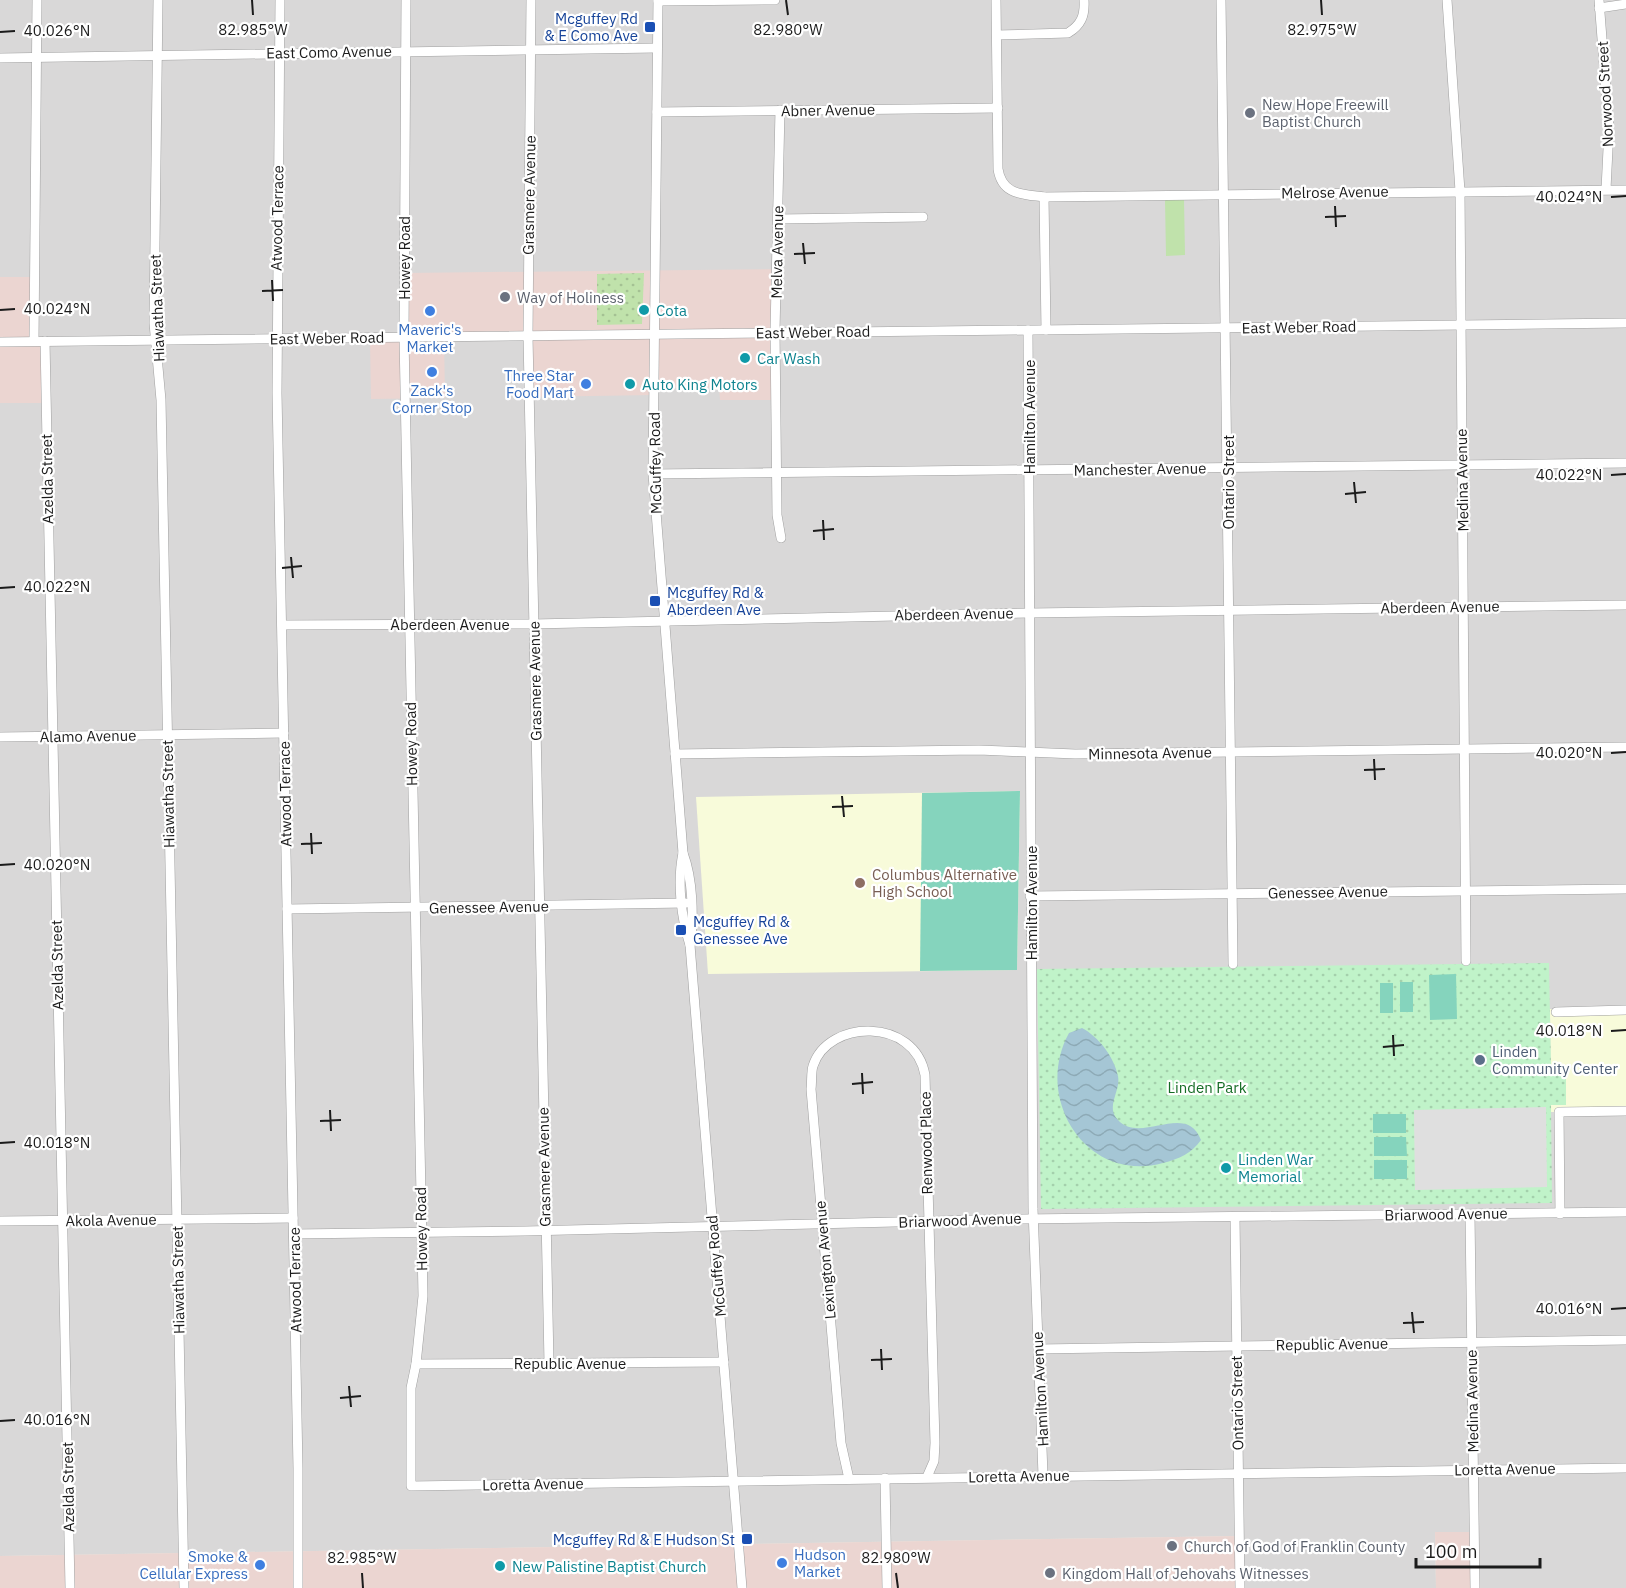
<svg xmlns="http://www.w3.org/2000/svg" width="1626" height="1588" font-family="'IBM Plex Sans',sans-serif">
<defs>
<pattern id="grass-dots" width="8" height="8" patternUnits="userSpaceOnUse" patternTransform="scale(1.5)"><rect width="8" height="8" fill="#c0e2ab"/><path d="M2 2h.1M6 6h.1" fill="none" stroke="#a4c193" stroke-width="1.8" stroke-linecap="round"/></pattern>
<pattern id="park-dots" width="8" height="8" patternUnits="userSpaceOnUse" patternTransform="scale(1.5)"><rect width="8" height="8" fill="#c0f3c9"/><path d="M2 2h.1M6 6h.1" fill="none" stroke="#a4d0ac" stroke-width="1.8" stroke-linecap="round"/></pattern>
<pattern id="water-waves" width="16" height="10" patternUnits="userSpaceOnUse" patternTransform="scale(1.5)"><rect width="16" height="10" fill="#a5c6d5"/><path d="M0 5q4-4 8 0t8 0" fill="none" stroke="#8daab6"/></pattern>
</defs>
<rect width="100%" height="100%" fill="#ebe9e1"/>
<path fill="#d9d8d8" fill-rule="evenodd" d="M 0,0 L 1626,0 L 1626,1008 L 1550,1009 L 1626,1111 L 1626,1588 L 1476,1588 L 1435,1532 L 1436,1588 L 1239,1588 L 1239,1536 L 0,1556 L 0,403 L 47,403 L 34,341 L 36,277 L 0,277 ZM 778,269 L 720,400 L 720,387 L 655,388 L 528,336 L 405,339 Z"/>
<g fill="#ebd5d1">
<polygon points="778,269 779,400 720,400 719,387 655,388 655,395 528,397 528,337 444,337 445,398 371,399 370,339 405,339 404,273"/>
<polygon points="0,277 36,277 34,341 47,342 47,403 0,403"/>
<polygon points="1435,1532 1474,1532 1476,1588 1436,1588"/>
<polygon points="1239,1536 1239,1588 0,1588 0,1556"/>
</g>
<g fill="#f8fbda">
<polygon points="1020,791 1017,970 708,974 696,797"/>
<polygon points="1626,1008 1626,1111 1551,1112 1550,1009"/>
</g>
<polygon fill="url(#grass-dots)" points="644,273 642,324 597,325 597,274"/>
<polygon fill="url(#park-dots)" points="1549,963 1551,1069 1566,1069 1566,1105 1551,1105 1552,1203 1041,1209 1037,969"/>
<polygon fill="#c0e2ab" points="1184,199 1185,255 1166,256 1165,200"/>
<g fill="#85d4bd">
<polygon points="1020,791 1017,970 920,971 922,793"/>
<polygon points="1456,974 1457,1019 1430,1020 1429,975"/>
<rect x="1400" y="982" width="13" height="30"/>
<rect x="1380" y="983" width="13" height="30"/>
<rect x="1373" y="1114" width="33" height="19"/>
<polygon points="1374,1137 1406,1137 1407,1156 1374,1156"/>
<rect x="1374" y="1160" width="33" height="19"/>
</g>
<polygon fill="#dfdfdf" points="1546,1107 1547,1187 1415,1190 1414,1110"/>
<path fill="url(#water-waves)" d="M 1082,1028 C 1099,1037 1114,1057 1118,1076 C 1121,1091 1105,1107 1118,1120 C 1141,1145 1186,1101 1201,1140 C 1192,1153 1179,1159 1163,1163 C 1086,1184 1033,1098 1069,1033 Z"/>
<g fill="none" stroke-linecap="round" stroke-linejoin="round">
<g stroke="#9f9f9f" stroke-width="10">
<g id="minor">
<polyline points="158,0 154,323 161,400 184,1588"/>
<polyline points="280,0 277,393 298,1468 298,1588"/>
<polyline points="406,0 404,337 423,1296 416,1364 411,1388 411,1486 1626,1468"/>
<polyline points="531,0 528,336 549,1363"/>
<path d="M 658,0 L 653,474 L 683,853 C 677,882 681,917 690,945"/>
<path d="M 996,0 L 998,169 C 1002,195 1022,194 1044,197 L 1626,190"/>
<polyline points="1221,0 1233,964"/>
<polyline points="1447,0 1460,191 1466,961"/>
<polyline points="1599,0 1609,129 1606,189"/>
<polyline points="658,1 775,0"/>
<polyline points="1599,8 1626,4"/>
<path d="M 997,35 L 1068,33 C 1081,25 1085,16 1084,0"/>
<polyline points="0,58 657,48"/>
<polyline points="780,110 775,331 777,515 781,538"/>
<polyline points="657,112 998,108"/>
<polyline points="1044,197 1046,330"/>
<polyline points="778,219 923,217"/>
<polyline points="1028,330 1033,1209 1043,1475"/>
<polyline points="34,341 37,0"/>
<polyline points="45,341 70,1588"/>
<polyline points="0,342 1626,323"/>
<polyline points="653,474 1626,463"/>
<polyline points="282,625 533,624 1030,613 1626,605"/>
<polyline points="0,737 284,733"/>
<polyline points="675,754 979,750 1075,754 1626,747"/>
<path d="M 683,853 C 693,880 694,917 690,945 L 742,1588"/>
<polyline points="1030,896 1626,889"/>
<polyline points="287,909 686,903"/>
<polyline points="1556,1012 1626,1010"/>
<polyline points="1560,1214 1559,1112 1626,1111"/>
<polyline points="1470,1215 1475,1588"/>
<polyline points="1235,1217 1240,1588"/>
<polyline points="0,1221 293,1218"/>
<polyline points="294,1234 526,1231 1023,1219 1626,1212"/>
<polyline points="1038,1349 1626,1340"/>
<polyline points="416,1364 724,1362"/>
<polyline points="885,1478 887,1588"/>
<path d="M 849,1479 L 841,1443 L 811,1089 C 812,1082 811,1072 813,1066 C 828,1019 915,1017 925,1075 L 935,1443 L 934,1461 L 927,1477"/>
</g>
</g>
<use href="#minor" stroke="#fff" stroke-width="9"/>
</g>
<path fill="none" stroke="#1b1b1b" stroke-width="2" d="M 252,0 L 253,15M 786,0 L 788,15M 1321,0 L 1322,15M 0,32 L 15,31M 1611,197 L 1626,196M 1335,206 L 1336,227M 1325,217 L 1346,216M 803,243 L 805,264M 794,254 L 815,253M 272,280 L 273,301M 262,291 L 283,290M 0,310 L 15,309M 1611,475 L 1626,474M 1354,482 L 1356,503M 1345,494 L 1366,492M 823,520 L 824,540M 813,531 L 834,529M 291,557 L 293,578M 282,568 L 302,566M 0,588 L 15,587M 1611,753 L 1626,752M 1374,759 L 1375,780M 1364,770 L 1385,769M 842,796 L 844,817M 832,807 L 853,806M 311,833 L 312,854M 301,844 L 322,843M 0,865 L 15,864M 1611,1031 L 1626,1030M 1393,1035 L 1394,1056M 1383,1047 L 1404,1045M 862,1073 L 863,1094M 852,1084 L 873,1082M 330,1110 L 331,1131M 320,1121 L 341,1120M 0,1143 L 15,1142M 1611,1309 L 1626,1308M 1412,1312 L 1414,1333M 1403,1323 L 1424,1322M 881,1349 L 882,1370M 871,1360 L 892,1359M 349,1386 L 351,1407M 340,1398 L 361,1396M 0,1421 L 15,1420M 362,1573 L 363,1588M 896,1573 L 898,1588"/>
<g fill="#1a4fb4" stroke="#fff" stroke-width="2">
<rect x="644" y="21" width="12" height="12" rx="3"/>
<rect x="649" y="595" width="12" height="12" rx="3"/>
<rect x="675" y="924" width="12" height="12" rx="3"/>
<rect x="741" y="1533" width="12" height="12" rx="3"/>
</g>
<g fill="#6b7280" stroke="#fff" stroke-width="2">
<circle cx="1250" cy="113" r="6"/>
<circle cx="505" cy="297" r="6"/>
<circle cx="1172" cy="1546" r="6"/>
<circle cx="1050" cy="1573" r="6"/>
</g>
<g fill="#0f9aa8" stroke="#fff" stroke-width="2">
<circle cx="644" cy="310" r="6"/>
<circle cx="745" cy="358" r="6"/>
<circle cx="630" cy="384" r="6"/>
<circle cx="1226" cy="1168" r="6"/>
<circle cx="500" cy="1566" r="6"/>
</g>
<g fill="#3f7fe0" stroke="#fff" stroke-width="2">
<circle cx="430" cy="311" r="6"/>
<circle cx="432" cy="372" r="6"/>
<circle cx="586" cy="384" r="6"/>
<circle cx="782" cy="1563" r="6"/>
<circle cx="260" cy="1565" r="6"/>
</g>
<circle fill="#8d6e63" stroke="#fff" stroke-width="2" cx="860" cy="883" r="6"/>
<circle fill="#5c6f8a" stroke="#fff" stroke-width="2" cx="1480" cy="1060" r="6"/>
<g text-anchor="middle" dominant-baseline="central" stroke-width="4.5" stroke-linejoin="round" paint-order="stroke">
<g font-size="15" fill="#164399" stroke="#fff" text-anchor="end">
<text x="638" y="18">Mcguffey Rd<tspan x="638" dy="17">&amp; E Como Ave</tspan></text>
<text x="667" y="592" text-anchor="start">Mcguffey Rd &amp;<tspan x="667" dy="17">Aberdeen Ave</tspan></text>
<text x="693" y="921" text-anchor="start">Mcguffey Rd &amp;<tspan x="693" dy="17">Genessee Ave</tspan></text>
<text x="735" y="1539">Mcguffey Rd &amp; E Hudson St</text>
</g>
<g font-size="15" fill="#1b1b1b" stroke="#fff">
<text transform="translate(329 52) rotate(-1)">East Como Avenue</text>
<text transform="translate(1605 94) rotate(-93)">Norwood Street</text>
<text transform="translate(828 110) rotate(-1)">Abner Avenue</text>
<text transform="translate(1335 192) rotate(-1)">Melrose Avenue</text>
<text transform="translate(529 195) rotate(-89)">Grasmere Avenue</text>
<text transform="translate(277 218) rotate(-89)">Atwood Terrace</text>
<text transform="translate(777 252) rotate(-89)">Melva Avenue</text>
<text transform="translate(404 258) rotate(-90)">Howey Road</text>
<text transform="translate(157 308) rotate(-92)">Hiawatha Street</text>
<text transform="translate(1299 327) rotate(-1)">East Weber Road</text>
<text transform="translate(813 332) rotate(-1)">East Weber Road</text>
<text transform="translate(327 338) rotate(-1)">East Weber Road</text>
<text transform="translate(1029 417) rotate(-90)">Hamilton Avenue</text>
<text transform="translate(655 463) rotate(-91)">McGuffey Road</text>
<text transform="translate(1140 469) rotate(-1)">Manchester Avenue</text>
<text transform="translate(47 479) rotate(-91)">Azelda Street</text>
<text transform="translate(1462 480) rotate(-91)">Medina Avenue</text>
<text transform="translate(1228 482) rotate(-90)">Ontario Street</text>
<text transform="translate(1440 607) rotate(-1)">Aberdeen Avenue</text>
<text transform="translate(954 614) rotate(-1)">Aberdeen Avenue</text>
<text x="450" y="624">Aberdeen Avenue</text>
<text transform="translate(535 681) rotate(-91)">Grasmere Avenue</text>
<text transform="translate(88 736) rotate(-1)">Alamo Avenue</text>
<text transform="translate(411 744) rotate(-91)">Howey Road</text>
<text transform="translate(1150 753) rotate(-1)">Minnesota Avenue</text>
<text transform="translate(168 794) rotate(-91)">Hiawatha Street</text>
<text transform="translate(285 794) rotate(-91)">Atwood Terrace</text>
<text transform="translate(1328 892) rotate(-1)">Genessee Avenue</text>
<text transform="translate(1031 903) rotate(-90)">Hamilton Avenue</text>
<text transform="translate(489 907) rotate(-1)">Genessee Avenue</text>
<text transform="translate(57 965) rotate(-91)">Azelda Street</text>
<text transform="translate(926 1143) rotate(-91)">Renwood Place</text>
<text transform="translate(544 1167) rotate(-91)">Grasmere Avenue</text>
<text transform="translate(1446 1214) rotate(-1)">Briarwood Avenue</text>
<text transform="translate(111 1220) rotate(-1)">Akola Avenue</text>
<text transform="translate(960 1220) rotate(-2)">Briarwood Avenue</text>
<text transform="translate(421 1229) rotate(-91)">Howey Road</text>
<text transform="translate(825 1260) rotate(-95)">Lexington Avenue</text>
<text transform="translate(716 1266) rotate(-95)">McGuffey Road</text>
<text transform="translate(178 1280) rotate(-91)">Hiawatha Street</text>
<text transform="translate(295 1280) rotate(-91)">Atwood Terrace</text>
<text transform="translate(1332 1344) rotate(-1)">Republic Avenue</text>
<text x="570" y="1363">Republic Avenue</text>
<text transform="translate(1040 1389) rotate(-93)">Hamilton Avenue</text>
<text transform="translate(1472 1401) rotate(-91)">Medina Avenue</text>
<text transform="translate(1237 1403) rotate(-91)">Ontario Street</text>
<text transform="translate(1505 1469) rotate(-1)">Loretta Avenue</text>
<text transform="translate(1019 1476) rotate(-1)">Loretta Avenue</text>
<text transform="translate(533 1484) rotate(-1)">Loretta Avenue</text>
<text transform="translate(68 1487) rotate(-91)">Azelda Street</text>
</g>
<g font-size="15" fill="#5b616d" stroke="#fff" text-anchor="start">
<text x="1262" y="104">New Hope Freewill<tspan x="1262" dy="17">Baptist Church</tspan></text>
<text x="517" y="297">Way of Holiness</text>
<text x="1184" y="1546">Church of God of Franklin County</text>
<text x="1062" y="1573">Kingdom Hall of Jehovahs Witnesses</text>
</g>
<g font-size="15" fill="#0d838f" stroke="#fff" text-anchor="start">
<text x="656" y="310">Cota</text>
<text x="757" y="358">Car Wash</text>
<text x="642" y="384">Auto King Motors</text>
<text x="1238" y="1159">Linden War<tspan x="1238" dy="17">Memorial</tspan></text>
<text x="512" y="1566">New Palistine Baptist Church</text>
</g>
<g font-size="15" fill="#366cbe" stroke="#fff">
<text x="430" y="329">Maveric's<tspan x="430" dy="17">Market</tspan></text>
<text x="574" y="375" text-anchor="end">Three Star<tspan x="574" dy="17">Food Mart</tspan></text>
<text x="432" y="390">Zack's<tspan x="432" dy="17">Corner Stop</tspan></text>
<text x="794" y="1554" text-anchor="start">Hudson<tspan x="794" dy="17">Market</tspan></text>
<text x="248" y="1556" text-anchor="end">Smoke &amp;<tspan x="248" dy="17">Cellular Express</tspan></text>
</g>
<g font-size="15" fill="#785e54" stroke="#fff" text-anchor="start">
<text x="872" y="874">Columbus Alternative<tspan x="872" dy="17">High School</tspan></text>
</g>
<g font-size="15" fill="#4e5e75" stroke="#fff" text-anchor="start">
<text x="1492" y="1051">Linden<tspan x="1492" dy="17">Community Center</tspan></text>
</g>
<g font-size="15" fill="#156c25" stroke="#fff">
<text x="1207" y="1087">Linden Park</text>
</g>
</g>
<g font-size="15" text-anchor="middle" fill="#1b1b1b" stroke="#fff" stroke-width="4.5" stroke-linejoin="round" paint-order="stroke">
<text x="253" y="35">82.985°W</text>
<text x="788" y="35">82.980°W</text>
<text x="1322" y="35">82.975°W</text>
<text x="57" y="36">40.026°N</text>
<text x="1569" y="202">40.024°N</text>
<text x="57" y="314">40.024°N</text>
<text x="1569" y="480">40.022°N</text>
<text x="57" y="592">40.022°N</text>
<text x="1569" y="758">40.020°N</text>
<text x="57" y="870">40.020°N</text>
<text x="1569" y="1036">40.018°N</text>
<text x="57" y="1148">40.018°N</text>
<text x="1569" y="1314">40.016°N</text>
<text x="57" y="1425">40.016°N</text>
<text x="362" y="1563">82.985°W</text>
<text x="896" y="1563">82.980°W</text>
</g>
<path d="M1416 1558v9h124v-9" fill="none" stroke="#1b1b1b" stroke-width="3"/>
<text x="1425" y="1558" font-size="18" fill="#1b1b1b" stroke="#ffffff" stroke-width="4.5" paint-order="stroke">100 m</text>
</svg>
